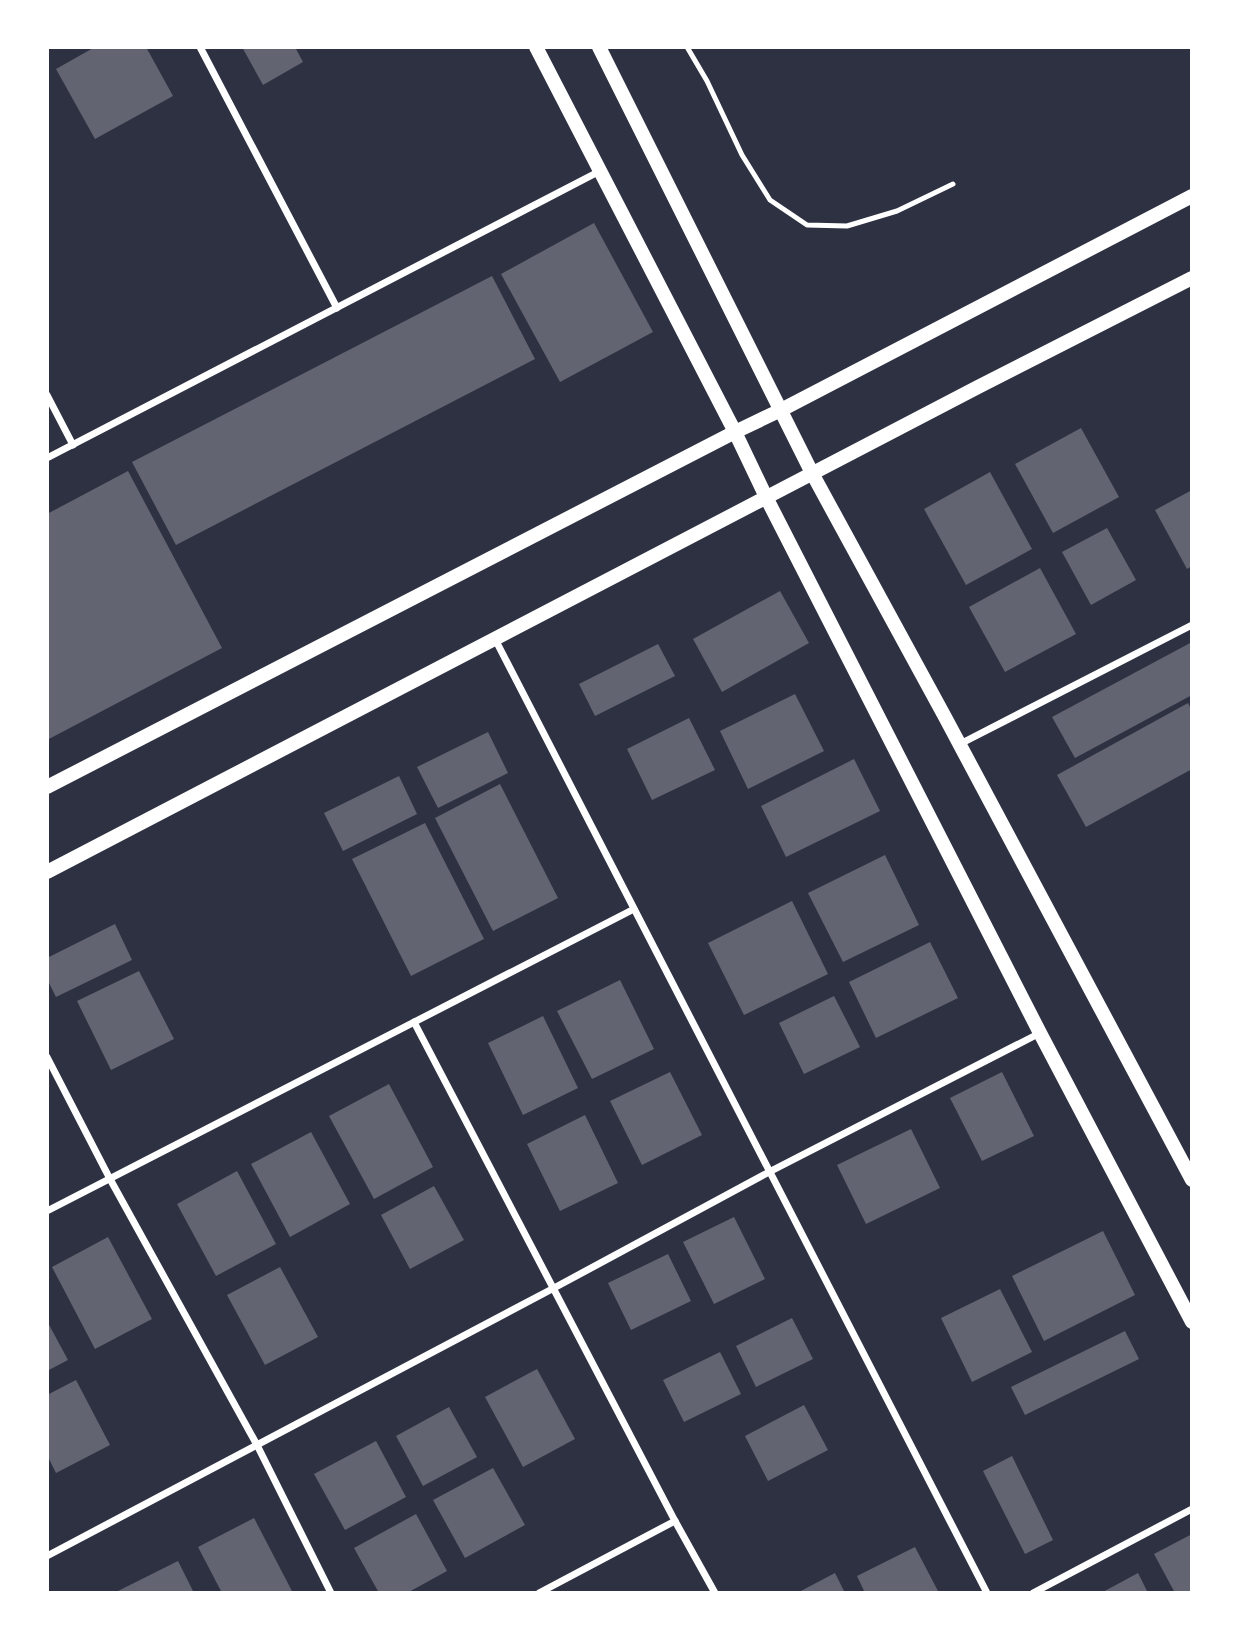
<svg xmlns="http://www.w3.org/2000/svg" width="1239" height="1640" font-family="'Playfair Display',serif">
<rect width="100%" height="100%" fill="#2d3142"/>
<g fill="#626471">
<polygon points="95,47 146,47 173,96 95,139 56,69"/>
<polygon points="242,47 295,47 303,62 263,85"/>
<polygon points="594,223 653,332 560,382 501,274"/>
<polygon points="492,276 535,359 176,545 132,462"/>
<polygon points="1081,428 1119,497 1053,533 1015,464"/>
<polygon points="128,471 222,648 47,740 47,514"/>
<polygon points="990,472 1032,549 966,585 924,509"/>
<polygon points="1192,490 1192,566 1187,569 1155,510"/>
<polygon points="1107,528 1136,580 1091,605 1062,552"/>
<polygon points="1040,568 1076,634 1005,672 969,607"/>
<polygon points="780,591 809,643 722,692 693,639"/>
<polygon points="1192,642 1192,695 1075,758 1052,717"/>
<polygon points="658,644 675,676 595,716 579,684"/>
<polygon points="795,694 824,751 748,789 720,731"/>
<polygon points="1188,703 1192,711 1192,769 1086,827 1057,775"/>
<polygon points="689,718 715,770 652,800 627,749"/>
<polygon points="488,732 508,773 438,808 417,767"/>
<polygon points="854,759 880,811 786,857 761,806"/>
<polygon points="399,776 417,814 343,851 324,813"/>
<polygon points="500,784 558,898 493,931 435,818"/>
<polygon points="425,823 484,939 411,976 352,859"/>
<polygon points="885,855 919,925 843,962 808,893"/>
<polygon points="792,901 828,974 744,1015 708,943"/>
<polygon points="115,924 132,960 56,997 47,979 47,958"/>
<polygon points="930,942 958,998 876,1038 849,982"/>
<polygon points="139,971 174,1039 111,1070 77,1001"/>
<polygon points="620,980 654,1049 592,1079 557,1011"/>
<polygon points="834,996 860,1047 804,1074 779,1023"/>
<polygon points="543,1016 578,1088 523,1115 488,1043"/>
<polygon points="670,1072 702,1135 642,1165 610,1101"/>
<polygon points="1002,1072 1034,1136 982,1161 950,1098"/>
<polygon points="389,1084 433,1167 374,1199 329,1116"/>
<polygon points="585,1115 618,1183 560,1211 527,1144"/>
<polygon points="911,1129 940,1188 866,1224 837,1165"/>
<polygon points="311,1132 350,1204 290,1237 251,1164"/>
<polygon points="237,1171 276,1244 216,1276 177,1204"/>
<polygon points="434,1186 464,1240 410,1269 381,1215"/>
<polygon points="734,1217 765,1279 714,1304 683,1242"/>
<polygon points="1103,1231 1135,1295 1044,1341 1012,1276"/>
<polygon points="108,1237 152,1319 95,1349 52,1267"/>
<polygon points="668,1254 691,1301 631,1330 608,1283"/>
<polygon points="280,1267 318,1337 265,1365 227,1295"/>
<polygon points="1000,1289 1032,1352 972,1382 941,1318"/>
<polygon points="792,1318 813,1359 756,1387 736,1346"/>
<polygon points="47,1321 68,1360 47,1371"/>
<polygon points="1125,1331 1139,1359 1025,1415 1011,1387"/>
<polygon points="720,1352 741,1394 684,1422 663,1380"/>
<polygon points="537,1369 575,1439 523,1467 485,1397"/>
<polygon points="76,1380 110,1445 56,1473 47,1455 47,1395"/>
<polygon points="804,1405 828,1450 768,1481 745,1436"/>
<polygon points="449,1407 477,1457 423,1486 396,1436"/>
<polygon points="376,1441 406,1497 345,1530 314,1474"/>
<polygon points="1012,1456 1053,1540 1025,1554 983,1471"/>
<polygon points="493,1468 525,1525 465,1558 433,1500"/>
<polygon points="416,1514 447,1571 407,1593 379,1593 354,1548"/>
<polygon points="254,1518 293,1593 222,1593 198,1547"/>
<polygon points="1192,1534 1192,1593 1175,1593 1154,1554"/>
<polygon points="915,1547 939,1593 865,1593 857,1576"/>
<polygon points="178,1561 194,1593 114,1593"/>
<polygon points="835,1573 845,1593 797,1593"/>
<polygon points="1138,1573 1148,1593 1101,1593"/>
</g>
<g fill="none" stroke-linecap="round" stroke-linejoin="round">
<polyline stroke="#fff" stroke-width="5" points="687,47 707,81 742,155 770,200 807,225 847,226 897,211 953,184"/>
<g stroke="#fff" stroke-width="7">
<polyline points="200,47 337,308"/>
<polyline points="47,395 73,445"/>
<polyline points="47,458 600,171"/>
<polyline points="495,639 987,1593"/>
<polyline points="960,744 1192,625"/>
<polyline points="414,1022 675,1521 715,1593"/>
<polyline points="47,1057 110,1179 257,1445 331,1593"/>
<polyline points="47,1211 634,909"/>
<polyline points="47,1556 554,1288 771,1171 1040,1033"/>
<polyline points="539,1593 675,1521"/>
<polyline points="1033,1593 1192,1509"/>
</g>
<g stroke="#fff" stroke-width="14">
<polyline points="536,47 735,432 766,497 1040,1033 1192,1322"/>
<polyline points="599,47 812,473 945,717 1192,1180"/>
<polyline points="47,787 735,432 781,410 1192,196"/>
<polyline points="47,872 978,387 1192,278"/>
</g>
</g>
<rect width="1239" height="1640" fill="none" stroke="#ffffff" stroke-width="98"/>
</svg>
